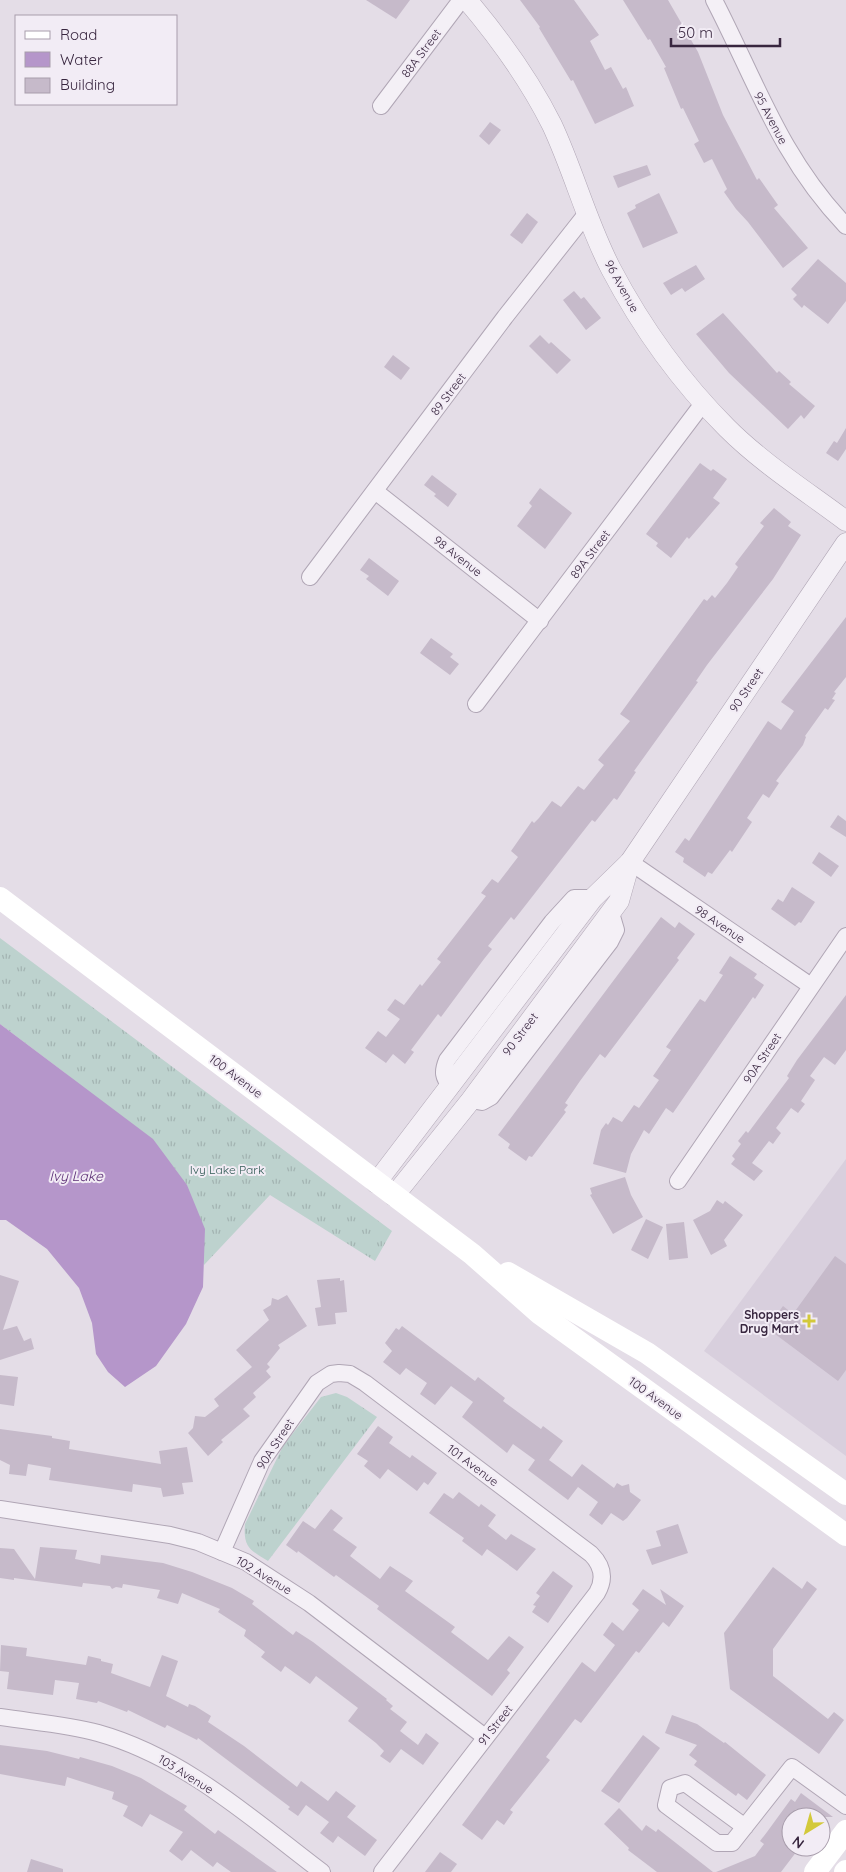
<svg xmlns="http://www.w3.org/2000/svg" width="846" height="1872" font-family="Quicksand,sans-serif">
<defs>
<pattern id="grass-tufts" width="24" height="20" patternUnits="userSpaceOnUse" patternTransform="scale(1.25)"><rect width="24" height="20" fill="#bdd2ce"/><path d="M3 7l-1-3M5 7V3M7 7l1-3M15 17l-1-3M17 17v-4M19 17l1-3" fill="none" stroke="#a3b4b2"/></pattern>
</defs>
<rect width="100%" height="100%" fill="#e4dde7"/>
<polygon fill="#d8cfdd" points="846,1159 846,1456 704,1351"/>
<g fill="url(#grass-tufts)">
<polygon points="0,938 392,1231 375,1261 270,1195 204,1265 175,1169 65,1073 0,1024"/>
<path d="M 336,1393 L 347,1397 L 377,1417 L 268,1561 C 250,1550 243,1547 245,1524 L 283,1446 L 321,1397 Z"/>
</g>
<polygon fill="#b596ca" points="0,1024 153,1139 187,1185 205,1229 203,1287 186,1324 156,1366 125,1387 108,1372 96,1354 92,1323 79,1288 47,1249 6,1220 0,1220"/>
<g fill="#c6baca">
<polygon points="366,0 410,0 396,19"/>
<polygon points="520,0 574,0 599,35 590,41 605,70 611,67 623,89 626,87 634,106 595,124 573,80 571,81 539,28 540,27"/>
<polygon points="623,0 668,0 698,52 723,115 757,180 759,178 778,205 774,208 808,248 783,268 748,222 736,209 724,192 727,189 712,159 704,163 694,144 699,141 683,108 681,109 664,68 666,67 650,39 648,40"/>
<polygon points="490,122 501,130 489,145 479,136"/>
<polygon points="647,165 651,175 618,188 613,176"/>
<polygon points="659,193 678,233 643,248 627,213 636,208 635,205"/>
<polygon points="527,213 538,222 522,244 510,235"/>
<polygon points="818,259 846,283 846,301 828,324 804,305 802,308 793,299 797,295 791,289"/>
<polygon points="696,265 705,279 685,292 682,288 671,295 663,283"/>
<polygon points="574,291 581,299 584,297 601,318 586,330 563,300"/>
<polygon points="723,313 777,373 779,371 791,382 789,384 815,406 804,419 801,415 788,429 729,373 696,334"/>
<polygon points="540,335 549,344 551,342 571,360 557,374 529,346"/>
<polygon points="393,355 410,368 401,380 384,367"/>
<polygon points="846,428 846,449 838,461 826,453 834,441 837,443"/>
<polygon points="700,463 711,471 713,469 727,479 713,498 720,503 689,539 687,537 671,558 656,546 658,543 646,534"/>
<polygon points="432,475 457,494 448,507 434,496 436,494 424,485"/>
<polygon points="540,488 572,513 545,549 517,526 532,506 529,503"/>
<polygon points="774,508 791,522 788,526 801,535 773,579 707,665 696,681 698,682 634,771 636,772 617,800 614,798 595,822 592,820 514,920 511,917 488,946 492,949 484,959 441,1017 438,1014 411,1050 414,1052 405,1064 393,1054 386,1063 365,1048 378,1031 386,1037 400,1019 387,1010 395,999 404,1005 420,984 422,986 441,962 437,959 486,896 481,893 492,879 498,883 518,857 511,851 532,821 534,823 539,818 552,801 561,807 578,786 584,790 604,765 598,760 630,721 620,714 704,599 707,601 712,595 715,598 727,583 738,567 735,564 764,526 760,523"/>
<polygon points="369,558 399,581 388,596 366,579 369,576 360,570"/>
<polygon points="846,617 846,677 834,692 836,693 832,699 835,700 828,710 825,708 805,736 806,737 803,745 776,781 779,783 769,798 763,794 747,818 752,822 732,852 730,850 712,874 708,872 705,877 683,862 684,858 675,852 685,838 689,841 768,721 781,730 794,711 781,702"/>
<polygon points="431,638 453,654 450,657 459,664 450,675 420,653"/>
<polygon points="838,815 846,821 846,837 830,827"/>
<polygon points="819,852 839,866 831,877 812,863"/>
<polygon points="792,887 815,902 801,923 799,922 795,926 771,909 778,899 783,902"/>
<polygon points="661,917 675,928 679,922 695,934 677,958 679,960 605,1058 600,1054 580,1081 565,1103 568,1105 564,1110 566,1112 532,1157 529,1156 526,1161 508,1148 510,1144 498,1135"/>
<polygon points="730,956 757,974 754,978 764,985 755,999 753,997 673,1113 666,1108 649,1134 644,1130 631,1154 626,1173 593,1164 601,1130 606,1123 608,1125 613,1117 622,1122 634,1105 639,1108 659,1080 653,1076 671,1050 666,1047 700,999 705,1002 723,975 719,973"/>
<polygon points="846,995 846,1050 835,1065 824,1057 810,1076 815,1080 801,1101 805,1104 798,1113 791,1108 776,1128 781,1133 773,1144 769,1141 752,1163 763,1171 754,1181 731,1164 735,1159 732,1156 741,1144 738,1141 746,1131 748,1133 789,1078 787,1076 797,1060"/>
<polygon points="625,1177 631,1195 643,1217 613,1234 590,1195 592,1194 590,1188"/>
<polygon points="717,1200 723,1204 725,1201 743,1215 724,1240 727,1246 711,1255 693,1220 710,1211"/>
<polygon points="646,1219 663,1227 648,1259 631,1250"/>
<polygon points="684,1222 688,1258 669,1260 666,1224"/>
<polygon points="835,1256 846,1264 846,1370 838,1381 767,1328 783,1306 793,1314"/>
<polygon points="0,1275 19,1281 3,1330 17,1326 24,1341 31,1338 34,1349 0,1360"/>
<polygon points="340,1278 340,1281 344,1280 347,1312 335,1313 336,1324 318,1326 315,1308 321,1307 317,1280"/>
<polygon points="287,1295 307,1326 278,1345 280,1348 267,1364 270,1367 266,1371 271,1377 253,1393 256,1397 243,1409 250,1416 221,1440 223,1442 208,1456 188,1433 193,1428 195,1416 205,1417 219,1406 214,1399 252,1367 236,1350 269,1320 263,1310 271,1305 272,1298 278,1300"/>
<polygon points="402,1326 475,1381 478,1377 505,1398 503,1401 541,1429 543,1426 563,1441 549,1460 572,1477 582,1464 614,1488 617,1483 622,1486 629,1484 630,1492 641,1500 627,1518 623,1521 611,1513 602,1525 589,1515 598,1502 578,1487 568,1500 528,1470 535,1460 513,1444 507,1453 462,1417 473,1402 451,1386 435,1405 420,1394 427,1383 406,1368 400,1375 383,1362 392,1351 385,1343 396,1328 399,1330"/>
<polygon points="0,1375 18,1377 14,1406 0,1404"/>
<polygon points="378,1426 393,1437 389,1443 410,1458 412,1455 437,1473 428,1485 424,1482 417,1491 388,1469 380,1479 364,1466 368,1461 357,1454"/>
<polygon points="0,1429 52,1436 52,1438 70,1441 69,1449 161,1464 159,1451 187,1447 193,1482 182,1483 184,1494 163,1497 161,1488 133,1484 132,1492 49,1480 51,1468 28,1464 26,1476 9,1474 10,1465 0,1460"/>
<polygon points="459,1492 479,1507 481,1504 496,1515 488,1526 506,1540 511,1534 536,1549 517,1571 487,1549 482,1556 462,1541 464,1538 429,1513 444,1493 453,1499"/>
<polygon points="331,1509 343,1518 333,1530 357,1547 350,1556 380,1579 390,1566 413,1581 405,1591 455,1627 451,1632 488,1660 509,1636 524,1647 507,1670 510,1673 492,1696 377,1609 379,1606 336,1575 334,1577 298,1551 297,1553 286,1545 303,1521 315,1529"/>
<polygon points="678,1524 688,1553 652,1565 646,1550 661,1546 656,1531"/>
<polygon points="40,1547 77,1550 75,1559 100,1564 101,1555 163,1563 192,1572 232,1588 254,1601 252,1604 293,1635 296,1631 313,1642 387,1699 386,1700 393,1706 390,1709 407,1722 400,1731 418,1745 426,1733 439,1743 423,1765 401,1749 390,1763 380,1756 384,1751 376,1743 348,1721 358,1708 316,1676 310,1684 285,1666 281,1672 261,1657 265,1652 244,1636 246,1630 218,1612 220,1609 182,1593 178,1604 157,1598 160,1590 123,1584 122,1588 116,1587 112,1589 110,1586 83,1583 82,1587 14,1578 14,1580 0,1578 0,1548 14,1549 35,1579"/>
<polygon points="773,1567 802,1589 807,1581 817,1589 773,1649 773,1676 828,1719 834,1712 844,1720 819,1754 730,1689 724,1633"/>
<polygon points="553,1571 573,1586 548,1623 532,1612 536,1606 533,1605 540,1596 536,1593"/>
<polygon points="643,1589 666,1605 660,1589 684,1606 669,1627 663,1622 639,1653 636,1651 581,1723 575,1719 546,1757 550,1760 510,1810 513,1812 504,1825 497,1820 482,1840 462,1825 582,1662 595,1672 615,1645 603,1635 612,1622 623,1631 639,1610 632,1604"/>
<polygon points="1,1645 27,1648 26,1656 86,1665 88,1656 101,1659 101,1661 113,1664 111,1673 150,1687 162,1655 178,1661 166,1696 188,1707 189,1704 195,1706 211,1716 208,1722 244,1746 297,1787 301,1781 328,1801 336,1791 356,1806 347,1817 377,1840 365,1856 338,1836 333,1843 320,1833 329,1822 306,1805 298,1816 288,1809 290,1807 198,1738 197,1740 167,1725 165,1728 128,1710 127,1712 98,1701 97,1703 76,1699 79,1683 55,1680 53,1695 7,1689 9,1672 0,1671"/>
<polygon points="672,1715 697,1724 724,1743 725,1742 766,1775 747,1800 738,1793 736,1796 694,1765 697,1761 689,1755 697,1745 665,1733"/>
<polygon points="643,1735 660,1748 619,1803 601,1791"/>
<polygon points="0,1745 47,1751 79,1759 80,1757 112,1766 141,1778 187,1806 184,1810 215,1834 218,1830 277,1872 231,1872 217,1862 213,1867 191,1850 182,1861 169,1851 183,1832 150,1814 142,1827 123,1816 128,1806 112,1799 114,1792 67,1777 65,1786 0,1774"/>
<polygon points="801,1793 833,1817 791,1817 791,1847 800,1847 781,1872 716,1872 755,1856 764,1844 760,1841 767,1832 791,1799 795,1802"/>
<polygon points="619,1808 642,1831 646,1825 656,1832 658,1829 713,1872 657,1872 628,1850 629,1848 604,1824"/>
<polygon points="440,1852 457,1864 451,1872 425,1872"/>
<polygon points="31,1859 63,1869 63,1872 27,1872"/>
</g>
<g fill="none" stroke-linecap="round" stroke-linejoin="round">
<g stroke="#b0a6b5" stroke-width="18">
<g id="minor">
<path d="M 714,0 C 756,81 780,157 846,226"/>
<polyline points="381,106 461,0"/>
<polyline points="375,491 540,621"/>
<polyline points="310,577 505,317 587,213"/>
<polyline points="476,704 704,402"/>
<polyline points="630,862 811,986"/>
<path d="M 451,1087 C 443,1077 442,1072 447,1060 L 552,922 L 574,898 L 593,898"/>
<polyline points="471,1100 482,1102 491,1097 610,942 616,930 611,913"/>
<polyline points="678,1181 846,936"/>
<polyline points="0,1509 170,1535 198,1542 246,1562 309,1603 485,1737"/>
<path d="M 222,1552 L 262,1461 L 317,1383 L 331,1374 L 339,1373 L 350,1374 L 365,1383 L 591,1554 C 603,1566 605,1579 597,1593 L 382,1872"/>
<path d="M 0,1717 C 32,1722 66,1724 98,1733 C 184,1757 252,1819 322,1872"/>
<polyline points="745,1827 685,1783 670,1788 666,1805 717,1843 732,1843 792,1767 846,1806"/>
</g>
</g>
<g stroke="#b0a6b5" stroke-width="21">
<g id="tertiary">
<path d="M 467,0 C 500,39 529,79 552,125 C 574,172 587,223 611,269 C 641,326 681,382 727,428 C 762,463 806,491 846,521"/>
<polyline points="376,1183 593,898 630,862 846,543"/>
<polyline points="394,1196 471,1100 619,901 630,862"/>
</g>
</g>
<use href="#minor" stroke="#f4f0f6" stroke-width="16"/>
<use href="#tertiary" stroke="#f4f0f6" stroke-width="20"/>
<g stroke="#fff" stroke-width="22">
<polyline points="0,898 472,1254 539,1313 846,1535"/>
<polyline points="508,1273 647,1353 846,1494"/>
<polyline points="815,1872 846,1831"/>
<polyline points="845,1872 846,1871"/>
</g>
</g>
<path fill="#d3c93b" stroke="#f2ecf5" stroke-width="2" d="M806.5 1313.5h5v5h5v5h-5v5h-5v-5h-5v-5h5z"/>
<g text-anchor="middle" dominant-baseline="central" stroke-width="4" stroke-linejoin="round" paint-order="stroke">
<g font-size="12" fill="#38263f" stroke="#f2ecf5">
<text transform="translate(421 53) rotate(-53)">88A Street</text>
<text transform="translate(771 118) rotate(62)">95 Avenue</text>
<text transform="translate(622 286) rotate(61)">96 Avenue</text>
<text transform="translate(448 394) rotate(-53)">89 Street</text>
<text transform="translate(590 554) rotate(-53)">89A Street</text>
<text transform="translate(458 556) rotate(38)">98 Avenue</text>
<text transform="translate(746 690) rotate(-56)">90 Street</text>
<text transform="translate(720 924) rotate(34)">98 Avenue</text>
<text transform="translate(520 1034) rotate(-53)">90 Street</text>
<text transform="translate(762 1058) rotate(-56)">90A Street</text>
<text transform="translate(236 1076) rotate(37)">100 Avenue</text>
<text transform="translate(656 1398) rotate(36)">100 Avenue</text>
<text transform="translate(275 1444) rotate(-57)">90A Street</text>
<text transform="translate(473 1465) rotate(37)">101 Avenue</text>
<text transform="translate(264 1575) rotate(31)">102 Avenue</text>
<text transform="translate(495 1725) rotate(-52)">91 Street</text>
<text transform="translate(186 1774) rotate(32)">103 Avenue</text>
</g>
<g font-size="12" fill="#325b56" stroke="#f2ecf5">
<text x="227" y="1169">Ivy Lake Park</text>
</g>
<g font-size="12" font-weight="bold" fill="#38263f" stroke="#f2ecf5" text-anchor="end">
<text x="799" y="1314">Shoppers<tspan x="799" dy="14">Drug Mart</tspan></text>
</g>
<g font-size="14" font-style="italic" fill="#5b2e74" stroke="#f2ecf5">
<text x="76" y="1176">Ivy Lake</text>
</g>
</g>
<rect x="15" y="15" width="162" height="90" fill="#f2ecf5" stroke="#a89dac"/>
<rect x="25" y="31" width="25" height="8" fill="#ffffff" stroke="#a89dac"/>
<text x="60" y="40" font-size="15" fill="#38263f">Road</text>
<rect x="25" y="52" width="25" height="15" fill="#b596ca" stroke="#a89dac"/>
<text x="60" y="65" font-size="15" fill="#38263f">Water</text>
<rect x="25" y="78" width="25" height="15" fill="#c6baca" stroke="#a89dac"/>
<text x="60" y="90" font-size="15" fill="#38263f">Building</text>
<g transform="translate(806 1832) rotate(217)"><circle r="24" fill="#f2ecf5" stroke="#a89dac"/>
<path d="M0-4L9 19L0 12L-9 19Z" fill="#d3c93b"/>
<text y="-8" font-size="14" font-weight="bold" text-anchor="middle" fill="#38263f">N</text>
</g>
<path d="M671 38v8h109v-8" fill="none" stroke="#38263f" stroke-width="2.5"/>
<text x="678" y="38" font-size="15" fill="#38263f" stroke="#f2ecf5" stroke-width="4" paint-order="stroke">50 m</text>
</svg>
